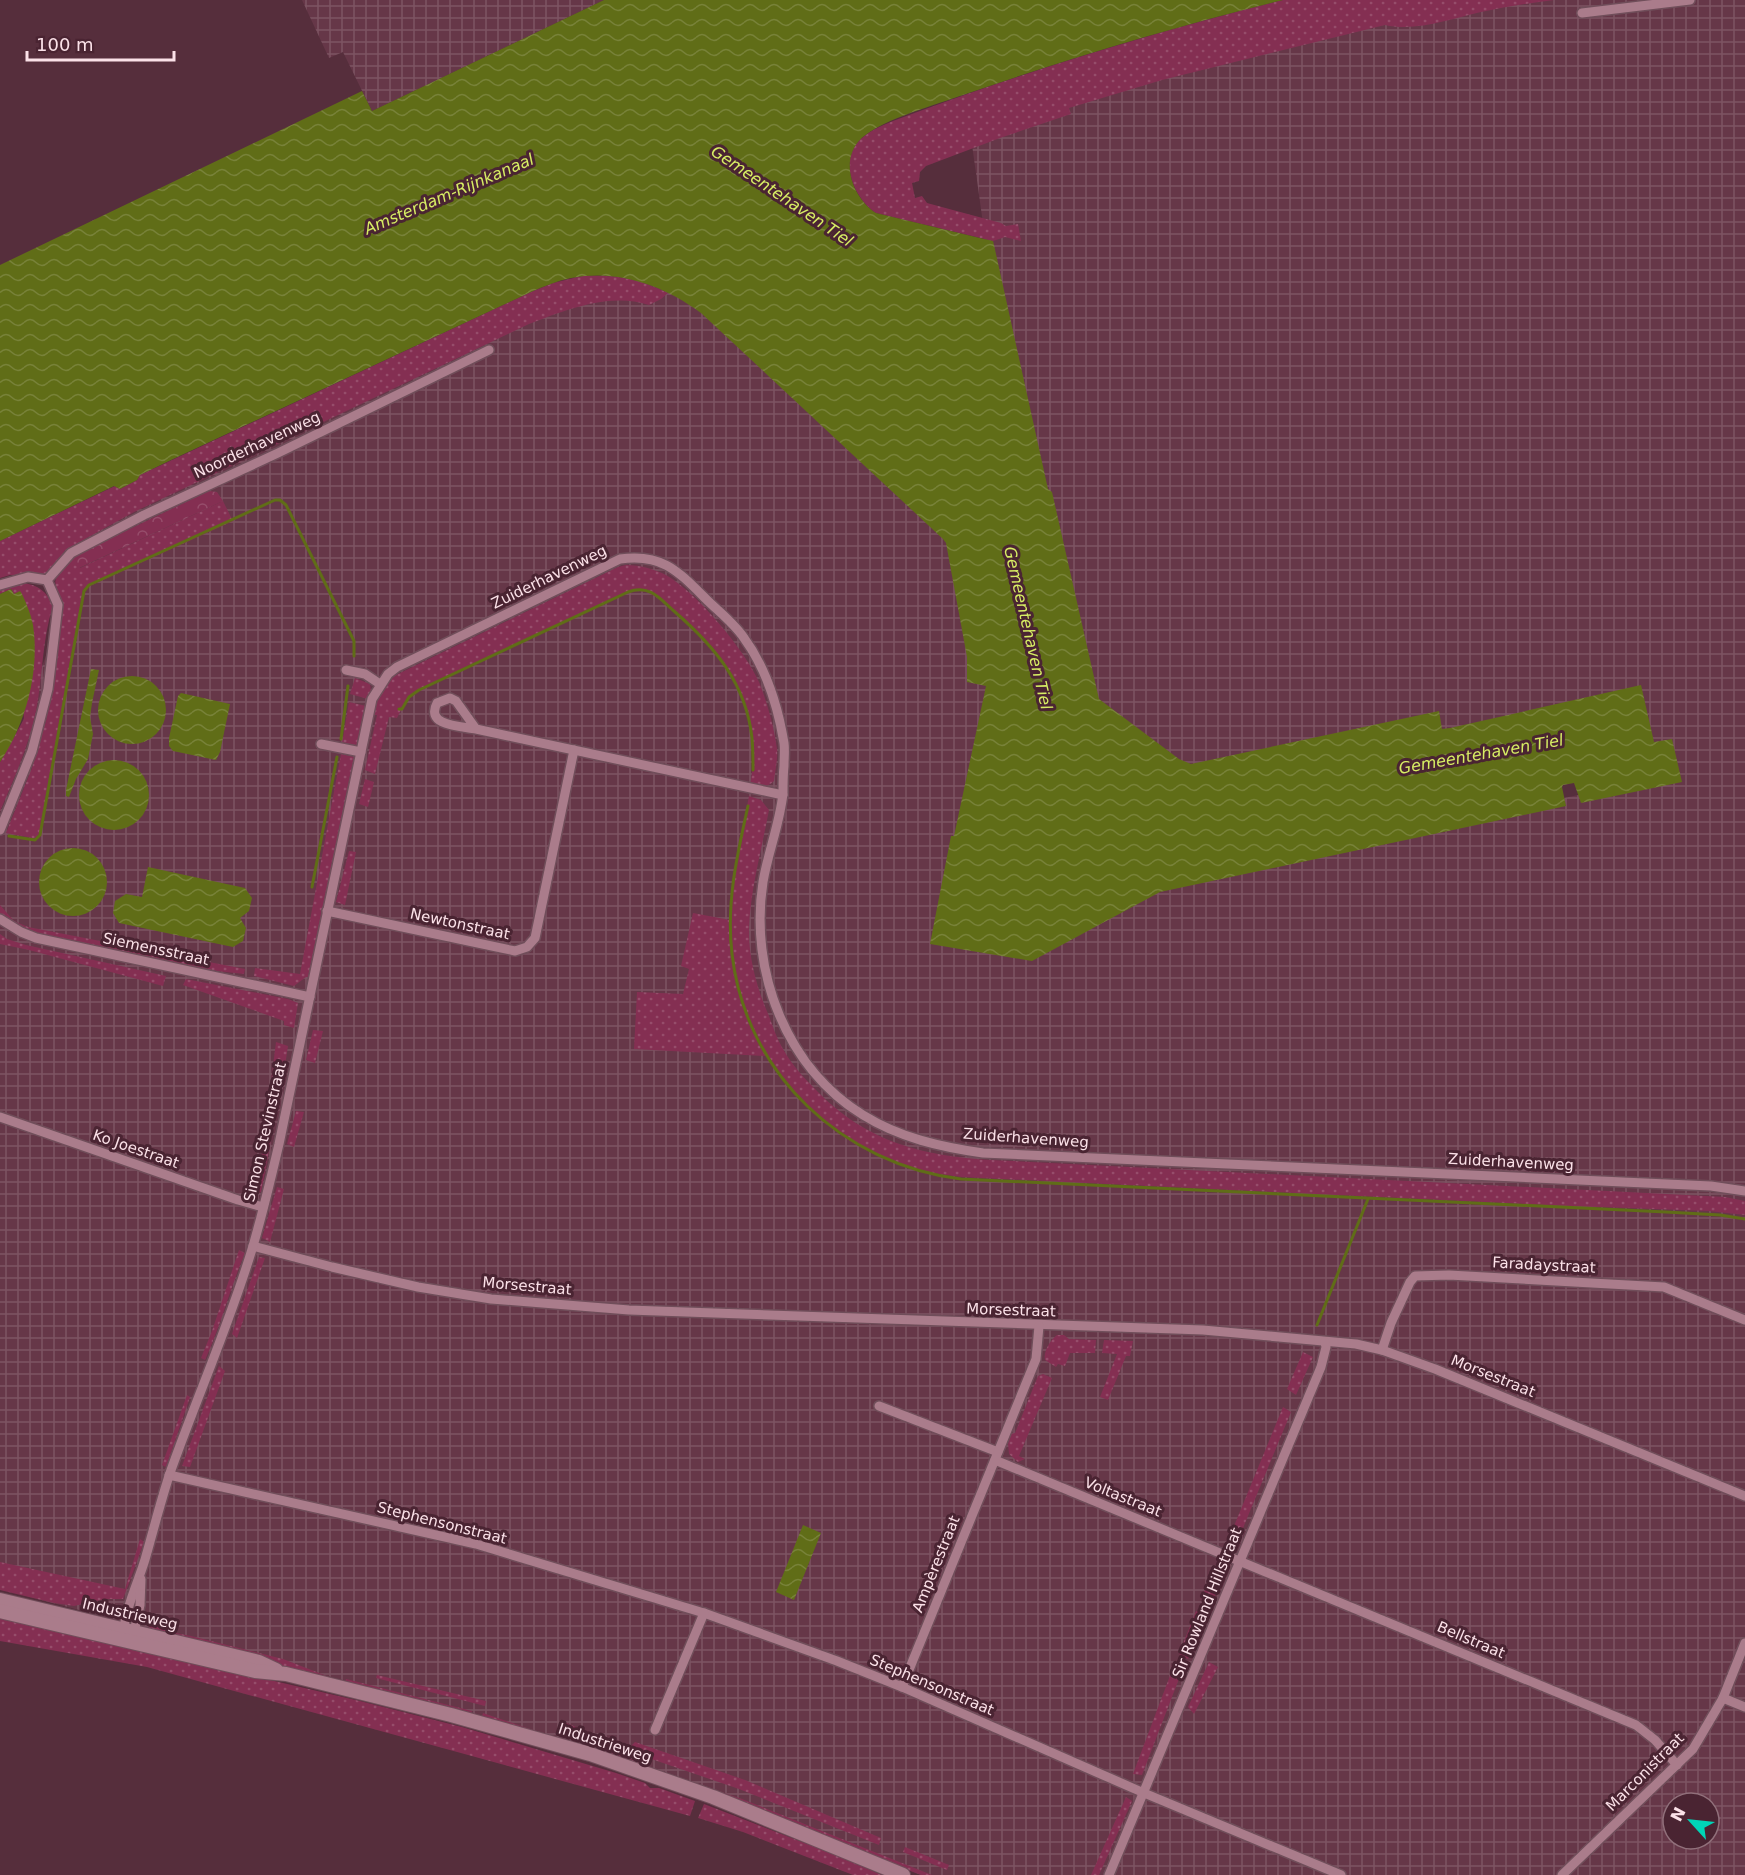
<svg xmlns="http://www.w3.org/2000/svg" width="1745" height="1875" font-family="'DejaVu Sans',sans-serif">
<defs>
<pattern id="industrial-grid" width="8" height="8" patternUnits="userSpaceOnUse" patternTransform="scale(1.5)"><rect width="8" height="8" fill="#663748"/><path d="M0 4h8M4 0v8" fill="none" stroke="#7d5462"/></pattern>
<pattern id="green-dots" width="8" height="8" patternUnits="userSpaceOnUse" patternTransform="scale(1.5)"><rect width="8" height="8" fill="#842f52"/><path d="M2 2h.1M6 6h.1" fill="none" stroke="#964d6b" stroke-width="1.8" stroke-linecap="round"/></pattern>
<pattern id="forest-crowns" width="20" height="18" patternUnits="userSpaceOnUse" patternTransform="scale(1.5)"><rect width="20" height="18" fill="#842f52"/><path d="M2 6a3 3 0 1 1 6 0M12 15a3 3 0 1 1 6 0" fill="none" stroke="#964d6b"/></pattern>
<pattern id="water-waves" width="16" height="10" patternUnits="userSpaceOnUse" patternTransform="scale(1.5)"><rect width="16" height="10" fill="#606d17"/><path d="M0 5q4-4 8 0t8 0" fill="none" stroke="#788239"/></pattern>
</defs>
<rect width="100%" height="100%" fill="#562e3c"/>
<g fill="url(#industrial-grid)" fill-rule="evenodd">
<polygon points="302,0 604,0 372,111 343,52 329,58"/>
<path d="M 1418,0 L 1745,0 L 1745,1875 L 921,1875 L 613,1752 L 0,1589 L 0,785 L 65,602 L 55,534 L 648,256 L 947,528 L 1158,882 L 1670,776 L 1438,743 L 1186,771 L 1094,701 L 987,252 L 968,116 ZM 1673,1803 L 1709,1803 L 1709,1839 L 1673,1839 Z"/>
</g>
<g fill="url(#green-dots)">
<path d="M 1283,0 L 1554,0 C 1529,3 1505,7 1481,12 C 1450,19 1416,32 1385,25 L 1162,80 L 1069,108 L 1071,114 L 1000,138 L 926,166 L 920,172 L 919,181 L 912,183 L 915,198 L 922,196 L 927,203 L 1001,223 L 1006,226 L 1018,224 L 1021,241 L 1005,237 L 993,241 L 876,213 C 855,199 840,165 857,143 C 866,132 881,126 893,121 C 1021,73 1150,33 1283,0 Z"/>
<path d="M 582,276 C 617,275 635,278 668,293 L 661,299 L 649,305 C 609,292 566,310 529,324 L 134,512 L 65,550 L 53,569 L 47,573 L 42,575 L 10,575 L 0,578 L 0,541 L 115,486 L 120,489 L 137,480 L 140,475 L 531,292 L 553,283 Z"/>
<path d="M 223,501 L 233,521 L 83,589 L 40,833 L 38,839 L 6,833 L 32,768 L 46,721 L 62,615 C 62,580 41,589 74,557 L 80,568 Z"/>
<path d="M 626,565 C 640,565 654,569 666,575 C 697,593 745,650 759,682 C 767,702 774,727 777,749 C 778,759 775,771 774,781 C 766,788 760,788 750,786 C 763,713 730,656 674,612 C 665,605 653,591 640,591 C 624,591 607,602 593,608 C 535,634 478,663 420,690 C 408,698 403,705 397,718 L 389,717 L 375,774 L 365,770 L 377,715 L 367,714 L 384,682 L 394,676 L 618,567 Z"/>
<path d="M 23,583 C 38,585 47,591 53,606 C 42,639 43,676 36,711 C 29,745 14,779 0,811 L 0,762 L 24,719 L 14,594 L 11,589 L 0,594 L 0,590 Z"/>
<polygon points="355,678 370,684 371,692 368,699 350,694"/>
<polygon points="349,702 366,706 357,745 342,744"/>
<polygon points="341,754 354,757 308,977 306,977 294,986 254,976 255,968 300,974"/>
<polygon points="365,779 374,782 368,807 359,804"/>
<path d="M 749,796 L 761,800 L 769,810 C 762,848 751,887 749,927 C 748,956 757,989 769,1016 C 773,1027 777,1039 783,1049 C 792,1065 805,1079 818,1092 C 867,1142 923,1156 991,1160 L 1725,1197 L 1745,1201 L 1745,1215 L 1709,1211 L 1545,1205 L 962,1177 C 876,1169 813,1128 766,1056 L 634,1049 L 637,992 L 683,994 L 689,969 L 681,966 L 693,913 L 730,920 L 733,879 Z"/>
<polygon points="349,851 356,852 345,905 336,902"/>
<polygon points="0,905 14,921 28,927 245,969 244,974 217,971 28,931 8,921 0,913"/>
<polygon points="0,934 7,939 26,945 166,976 163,986 29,950 0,944"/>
<polygon points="186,979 288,999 298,1003 294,1028 284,1025 284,1021 183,985"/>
<polygon points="313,1030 323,1031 315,1063 306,1060"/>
<polygon points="276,1042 288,1046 281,1092 270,1090"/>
<polygon points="296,1111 304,1112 294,1147 287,1144"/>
<polygon points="267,1132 272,1135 261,1192 253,1193"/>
<polygon points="277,1187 284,1189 270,1242 262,1238"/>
<path d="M 239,1250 L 245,1253 C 230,1288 221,1325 205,1360 L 201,1358 L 212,1331 Z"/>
<polygon points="259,1257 265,1258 237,1338 232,1334"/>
<path d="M 1057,1335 L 1064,1335 L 1069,1339 L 1096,1340 L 1095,1353 L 1070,1353 L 1065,1366 L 1058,1364 L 1056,1367 L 1045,1360 C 1043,1352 1050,1340 1057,1335 Z"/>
<polygon points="1104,1340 1133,1341 1130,1356 1126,1356 1108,1400 1100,1397 1117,1354 1102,1353"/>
<polygon points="1303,1352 1313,1357 1296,1395 1287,1389"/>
<polygon points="219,1366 225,1371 190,1467 182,1466"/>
<polygon points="1043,1374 1052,1378 1019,1456 1025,1459 1018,1462 1009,1454 1008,1443 1011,1434 1015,1433 1038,1376"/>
<polygon points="187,1395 190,1397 166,1467 162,1465"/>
<polygon points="1283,1407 1291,1412 1236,1545 1227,1543"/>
<polygon points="140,1539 144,1542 123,1599 105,1599 74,1606 54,1603 0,1590 0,1562 125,1589"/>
<polygon points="1219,1559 1229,1566 1211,1604 1201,1599"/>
<polygon points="1196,1611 1204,1614 1188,1659 1179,1654"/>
<polygon points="143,1614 154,1618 170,1632 191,1636 283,1659 345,1683 346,1679 472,1711 470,1716 152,1631 145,1621"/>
<polygon points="0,1617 360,1701 462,1727 616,1773 645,1783 650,1788 659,1788 695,1801 690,1816 147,1667 0,1641"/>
<polygon points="1209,1662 1218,1667 1194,1714 1188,1707"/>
<polygon points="1174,1665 1182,1671 1142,1775 1133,1774"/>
<polygon points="377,1675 486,1701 485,1706 376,1678"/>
<polygon points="483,1713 545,1734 620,1755 690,1783 707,1787 742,1799 932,1875 921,1875 686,1785 481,1719"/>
<path d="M 562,1721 C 584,1731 608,1739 631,1746 L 635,1742 L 745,1780 L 881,1838 L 879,1845 L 739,1789 L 628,1751 L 561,1730 L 560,1727 Z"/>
<polygon points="1126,1797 1132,1801 1099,1875 1091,1875"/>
<polygon points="704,1804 841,1857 882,1875 853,1875 743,1832 698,1818"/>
<polygon points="905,1847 949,1865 947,1870 903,1852"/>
</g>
<polygon fill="url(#forest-crowns)" points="209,491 217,492 223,501 79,568 74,557 86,550"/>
<g fill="url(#water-waves)">
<path d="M 604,0 L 1283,0 C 1172,27 1064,60 957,97 C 932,106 874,122 858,142 C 840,164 854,199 876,213 L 984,239 L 993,241 L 994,245 L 1048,489 L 1052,492 L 1099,699 L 1179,759 L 1191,764 L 1439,711 L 1442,729 L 1450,728 L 1641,685 L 1654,742 L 1672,739 L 1682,782 L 1581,803 L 1574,783 L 1563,785 L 1562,787 L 1566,806 L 1160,892 L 1032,961 L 930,944 L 951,836 L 954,836 L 986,686 L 967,682 L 967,657 L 946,543 L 943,539 L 701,313 C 663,285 618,269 571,278 C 557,281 544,286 531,292 L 171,460 L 140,475 L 137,480 L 120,489 L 114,486 L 0,541 L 0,265 L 362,91 L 372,111 Z"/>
<path d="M 11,589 L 14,594 L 20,591 L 22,594 C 26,603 31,614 33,625 C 40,671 26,724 0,762 L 0,594 Z"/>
<polygon points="91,669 99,670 92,703 90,717 93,734 88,759 76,779 69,797 66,796 66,790"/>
<circle cx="132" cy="710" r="34"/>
<polygon points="181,693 230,704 220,752 216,760 173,751 169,746 169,738 178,696"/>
<circle cx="114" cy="795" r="35"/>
<circle cx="73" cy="882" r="34"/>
<polygon points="148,867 245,888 252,898 249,911 240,918 246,928 243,941 233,947 119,923 113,913 115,901 126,894 142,897"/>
<polygon points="803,1525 821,1533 794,1600 776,1592"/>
</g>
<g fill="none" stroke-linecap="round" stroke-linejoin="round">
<g stroke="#606d17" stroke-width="3">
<path d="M 399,709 L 402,709 L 409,697 L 419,690 L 628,592 C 650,584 660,599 675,612 C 714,646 746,683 752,738 C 753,749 753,760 753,770"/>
<polyline points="341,739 348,686"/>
<path d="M 748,806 C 737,855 726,903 732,954 C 746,1075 843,1164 961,1179 L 1666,1212 L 1720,1215 L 1745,1219"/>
<polyline points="9,836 35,840 40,835 84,591 89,585 275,500 280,500 286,505 354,641 354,656"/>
<polyline points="312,887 337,757"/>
<polyline points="1317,1325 1368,1199"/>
</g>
<g stroke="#704e5a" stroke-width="12">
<g id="street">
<polyline points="1582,13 1690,0"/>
<polyline points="47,580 71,553 144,515 278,453 489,350"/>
<polyline points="0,585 28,577 47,580"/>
<polyline points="346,670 365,674 380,684"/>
<path d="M 476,729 C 460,726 425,726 437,703 L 450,698 L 456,701 L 476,729 L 783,795"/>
<polyline points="321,744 361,752"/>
<polyline points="0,830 32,751 48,689 58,605 47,580"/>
<polyline points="327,911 515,951 527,947 535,938 574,750"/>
<polyline points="0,919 21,932 36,938 310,997"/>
<polyline points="0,1117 238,1200 263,1207"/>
<polyline points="253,1246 332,1267 418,1287 491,1299 629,1310 1203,1330 1356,1344 1382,1350 1435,1369 1745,1496"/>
<polyline points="1382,1350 1391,1323 1410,1282 1415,1276 1449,1275 1664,1287 1745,1320"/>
<polyline points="879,1406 998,1452"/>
<polyline points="995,1460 1636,1725 1655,1740 1677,1765"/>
<polyline points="169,1475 476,1544 704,1613 837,1661 902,1687 1144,1793 1341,1875"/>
<path d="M 125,1634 C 120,1620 142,1573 146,1556 C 154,1528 161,1500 170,1473 C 197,1397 230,1323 253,1246 C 263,1212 271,1178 279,1144 L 372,699 L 388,674 L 397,667 L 620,559 C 662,553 678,571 706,599 C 718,611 734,623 744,638 C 766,668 778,707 784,743 C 785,750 784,758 784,766 C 783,775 783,784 783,793 C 780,823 768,852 763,882 C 749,970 786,1068 863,1115 C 900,1138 941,1147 983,1153 L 1711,1186 L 1745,1191"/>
<polyline points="132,1635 134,1632 140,1605 141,1579"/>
<polyline points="902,1687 1036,1359 1039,1326"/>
<polyline points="1723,1698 1745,1707"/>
<polyline points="655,1730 704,1613"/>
<polyline points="1109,1875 1321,1367 1326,1347 1325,1342"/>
<polyline points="1562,1875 1693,1749 1723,1698 1745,1643"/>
</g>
</g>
<g stroke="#704e5a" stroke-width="16">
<g id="secondary">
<polyline points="0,1600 259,1662 276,1670"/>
<polyline points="0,1611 255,1671 286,1674 451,1715 590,1754 713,1797 903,1875"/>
</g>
</g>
<use href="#street" stroke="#aa7c8b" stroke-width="9"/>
<use href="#secondary" stroke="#aa7c8b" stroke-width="14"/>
</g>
<g text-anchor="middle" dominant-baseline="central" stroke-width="6" stroke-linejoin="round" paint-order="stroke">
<g font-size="15" fill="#fbe1e8" stroke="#4a2432">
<text transform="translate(257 445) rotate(-25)">Noorderhavenweg</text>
<text transform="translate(549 577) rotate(-26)">Zuiderhavenweg</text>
<text transform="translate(460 924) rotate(12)">Newtonstraat</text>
<text transform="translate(156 949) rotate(12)">Siemensstraat</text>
<text transform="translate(265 1132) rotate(-77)">Simon Stevinstraat</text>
<text transform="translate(1026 1138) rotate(4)">Zuiderhavenweg</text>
<text transform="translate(136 1149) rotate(19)">Ko Joestraat</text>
<text transform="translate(1511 1162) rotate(3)">Zuiderhavenweg</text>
<text transform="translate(1544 1265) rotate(3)">Faradaystraat</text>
<text transform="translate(527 1286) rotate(5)">Morsestraat</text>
<text transform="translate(1011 1310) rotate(2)">Morsestraat</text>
<text transform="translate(1493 1376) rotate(22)">Morsestraat</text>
<text transform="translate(1123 1497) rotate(22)">Voltastraat</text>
<text transform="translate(442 1523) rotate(14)">Stephensonstraat</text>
<text transform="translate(936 1564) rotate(-68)">Ampèrestraat</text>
<text transform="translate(1207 1603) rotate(-68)">Sir Rowland Hillstraat</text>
<text transform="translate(130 1614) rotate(13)">Industrieweg</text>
<text transform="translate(1471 1640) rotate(23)">Bellstraat</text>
<text transform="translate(932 1685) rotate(23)">Stephensonstraat</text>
<text transform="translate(605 1743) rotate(18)">Industrieweg</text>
<text transform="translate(1645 1772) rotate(-45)">Marconistraat</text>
</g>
<g font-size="16" font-style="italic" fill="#d7ee64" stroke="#4a2432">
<text transform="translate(449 194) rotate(-23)">Amsterdam-Rijnkanaal</text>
<text transform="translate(782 196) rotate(34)">Gemeentehaven Tiel</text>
<text transform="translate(1028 628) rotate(77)">Gemeentehaven Tiel</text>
<text transform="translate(1481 754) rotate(-10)">Gemeentehaven Tiel</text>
</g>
</g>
<g transform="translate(1691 1821) rotate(297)"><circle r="28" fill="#4a2432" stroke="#91707b" stroke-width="1.5"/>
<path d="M0-4.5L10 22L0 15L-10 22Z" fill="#00d5b7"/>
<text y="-9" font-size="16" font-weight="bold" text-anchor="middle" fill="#fbe1e8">N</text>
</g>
<path d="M27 51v9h147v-9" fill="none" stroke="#fbe1e8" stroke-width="3"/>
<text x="36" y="51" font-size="18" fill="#fbe1e8" stroke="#4a2432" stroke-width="4.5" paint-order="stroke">100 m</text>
</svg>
